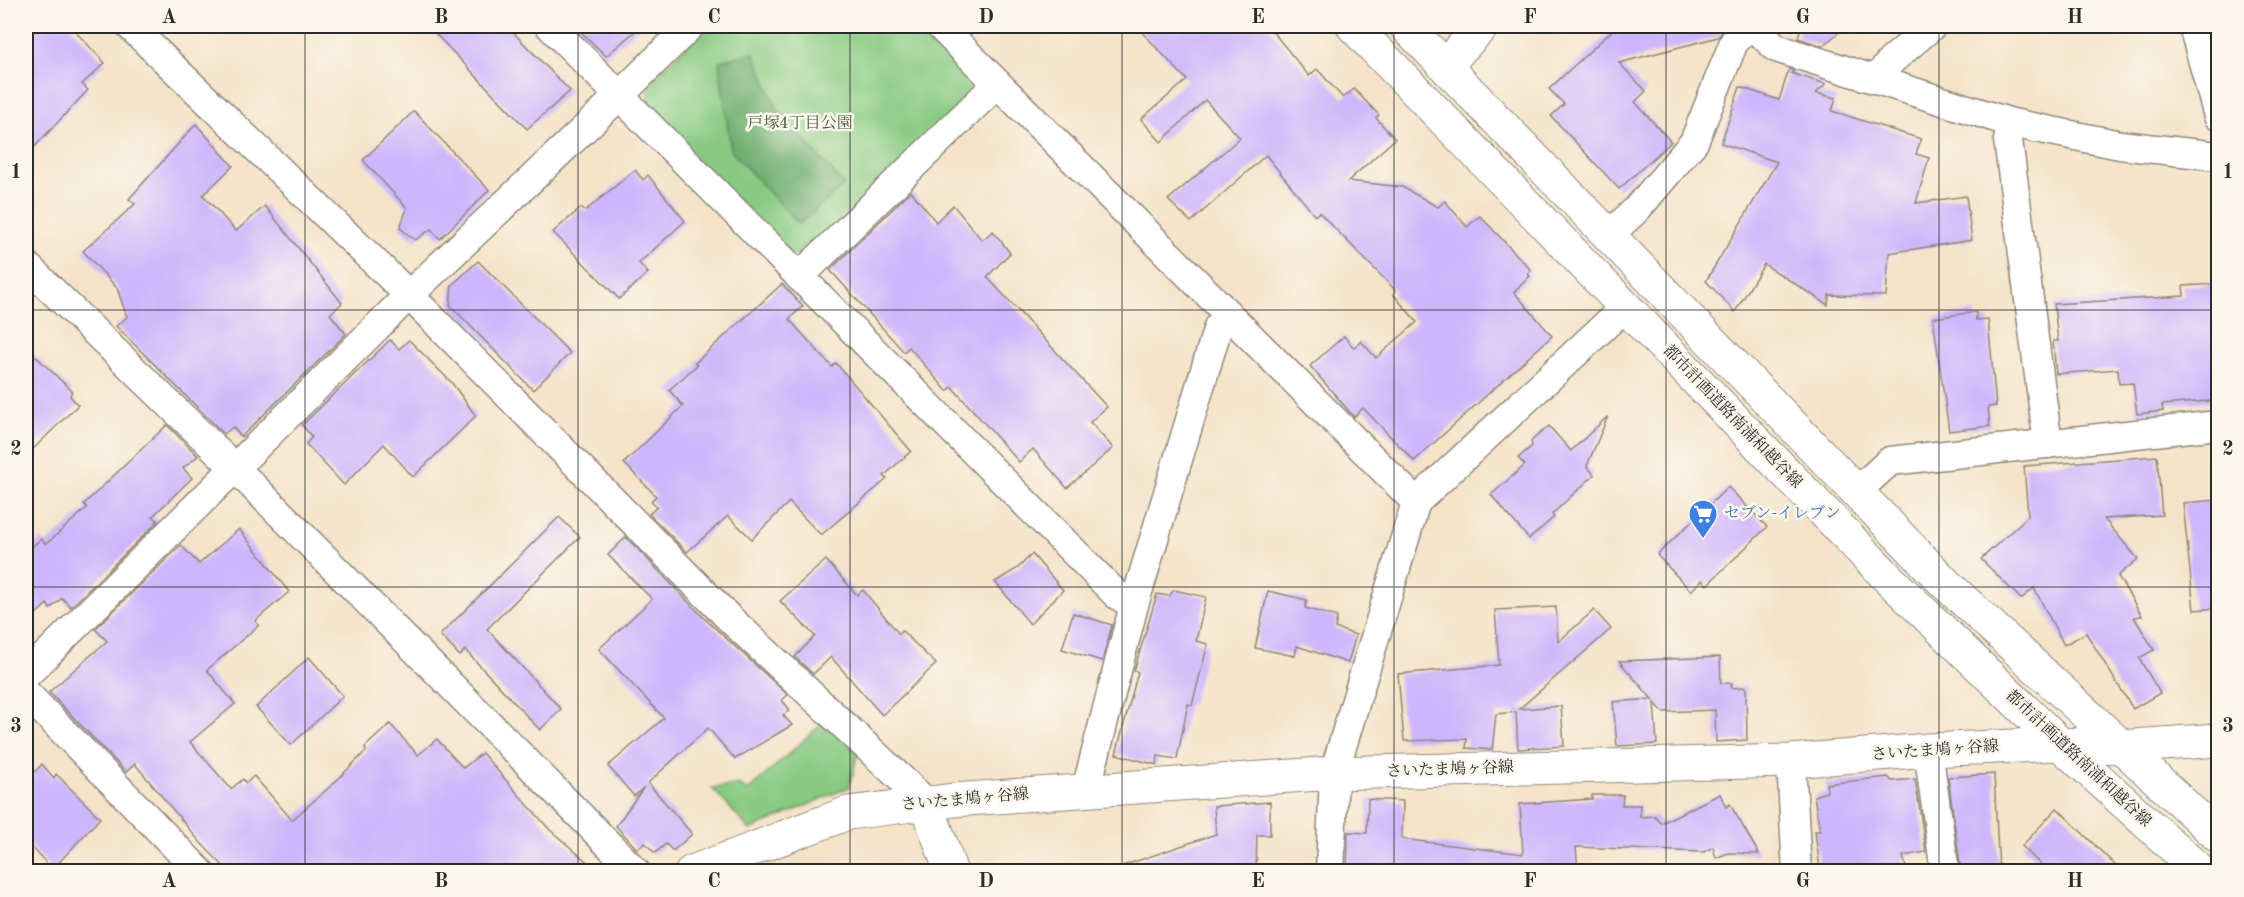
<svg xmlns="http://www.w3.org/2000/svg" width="2244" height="897" font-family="'Old Standard TT','Noto Serif JP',serif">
<rect width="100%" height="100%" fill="#fbf7ec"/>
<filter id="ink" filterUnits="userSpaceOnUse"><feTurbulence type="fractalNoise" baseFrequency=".0167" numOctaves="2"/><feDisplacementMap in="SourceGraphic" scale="12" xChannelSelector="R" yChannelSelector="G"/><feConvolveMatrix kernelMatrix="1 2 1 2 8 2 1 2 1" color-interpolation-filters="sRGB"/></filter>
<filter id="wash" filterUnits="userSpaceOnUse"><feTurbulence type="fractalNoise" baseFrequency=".008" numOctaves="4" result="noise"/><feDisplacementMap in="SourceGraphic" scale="24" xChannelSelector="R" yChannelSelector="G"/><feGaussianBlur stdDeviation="1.35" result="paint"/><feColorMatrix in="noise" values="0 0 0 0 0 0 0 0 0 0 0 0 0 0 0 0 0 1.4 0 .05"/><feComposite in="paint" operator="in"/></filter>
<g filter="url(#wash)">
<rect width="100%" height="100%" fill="#f5e3c9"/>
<polygon fill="#c4c0db" points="2214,760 2218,760 2218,796 2214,792"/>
<g fill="#88ca82" stroke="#5a7a56" stroke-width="1.5">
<polygon points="708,26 927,26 979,78 977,92 806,255 791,254 646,111 650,81"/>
<polygon points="826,720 858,753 849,787 750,830 712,788 739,785 748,791"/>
</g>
<polygon fill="#6eae70" stroke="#4c6c4e" stroke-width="1.5" points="754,53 777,109 844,185 799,224 731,151 719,61"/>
<g id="blocks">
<g fill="#cdb6fc">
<polygon points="26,26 70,26 105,63 82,84 88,90 26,156"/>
<polygon points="428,26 507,26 570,91 527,129"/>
<polygon points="575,26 641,26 606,56"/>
<polygon points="1136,26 1268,26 1309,76 1317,69 1343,98 1354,89 1379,115 1376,118 1395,139 1348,181 1402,187 1438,207 1445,201 1467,227 1480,216 1531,270 1528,274 1530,276 1514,292 1552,336 1414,461 1363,408 1354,417 1310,366 1344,336 1354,348 1361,341 1376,358 1417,322 1393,294 1396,291 1319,212 1315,216 1266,155 1191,222 1168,200 1240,138 1205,100 1161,142 1141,119 1187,80"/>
<polygon points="1617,26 1727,26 1718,37 1619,63 1646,91 1635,102 1671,142 1619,189 1551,116 1564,104 1549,89"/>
<polygon points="1801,26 1846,26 1823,46 1798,38"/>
<polygon points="1789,69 1794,71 1791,73 1826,84 1816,93 1836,98 1832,111 1921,139 1916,154 1929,158 1916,203 1966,196 1972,240 1889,253 1886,296 1829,295 1828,305 1764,264 1735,312 1706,281 1777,162 1721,143 1740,87 1779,100"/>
<polygon points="414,111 489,190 440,239 431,229 415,240 400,228 407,208 363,160"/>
<polygon points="196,124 233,166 203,195 236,231 265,206 342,303 330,314 346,334 241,437 233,427 224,434 116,326 127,317 117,288 83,251 135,204 129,199"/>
<polygon points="635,170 643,180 648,175 685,221 639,263 648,273 619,299 553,232 581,208 585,211"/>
<polygon points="911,191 936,222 953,205 982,240 993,231 1010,253 987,277 1107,407 1090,422 1113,448 1067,488 1033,449 1019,462 952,387 947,391 909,347 904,352 830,270"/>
<polygon points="478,261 570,353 533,390 450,305 452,285"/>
<polygon points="782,284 803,306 789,319 832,367 836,363 911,451 884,476 887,479 821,535 789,502 752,539 728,516 687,552 649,514 657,507 651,501 656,496 624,463 683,406 669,390 697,365 695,363"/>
<polygon points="2217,284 2218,400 2162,405 2163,411 2137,414 2133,383 2119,384 2118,369 2056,374 2053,341 2058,341 2054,304 2184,296 2183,286"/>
<polygon points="1976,312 1976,320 1988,319 1996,406 1988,407 1990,426 1949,431 1933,318"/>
<polygon points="390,340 399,349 409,340 452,383 476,416 413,477 384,444 344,485 306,444 312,437 302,425"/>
<polygon points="26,347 72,391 70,396 78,405 26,456"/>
<polygon points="1608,416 1587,466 1594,475 1552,514 1554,517 1529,539 1491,495 1525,465 1518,458 1532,446 1531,441 1549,426 1571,451"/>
<polygon points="167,425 198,456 183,468 192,478 153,516 158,521 71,607 62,598 50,609 47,604 26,623 26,552 41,539 46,544 87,508 84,504"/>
<polygon points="2157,456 2162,515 2104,519 2138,559 2118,576 2142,616 2134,617 2154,650 2139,658 2160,693 2133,709 2086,633 2064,645 2034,588 2021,599 1981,559 2028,516 2024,466"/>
<polygon points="1728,487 1767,527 1707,585 1702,580 1691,591 1657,555"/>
<polygon points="2218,500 2218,608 2194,610 2183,503"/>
<polygon points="559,517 580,537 487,629 561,709 540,730 465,650 460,656 440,635"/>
<polygon points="239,529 289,592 255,621 259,625 207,670 235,704 190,742 231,789 243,779 246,783 254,776 292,820 333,784 366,751 365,747 390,724 418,755 437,739 463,768 482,753 550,830 599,872 229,872 200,842 135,764 126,772 49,692 107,641 95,629 181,545 199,564"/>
<polygon points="626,537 704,618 788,695 782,700 790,710 783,715 792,725 735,759 708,728 648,783 692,834 673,851 666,844 655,853 645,843 637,849 616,826 644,787 634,796 608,766 664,718 599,649 652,599 608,555"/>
<polygon points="1032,554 1063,590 1030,624 995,582 1018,568"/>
<polygon points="826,560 857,595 863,590 899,634 902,631 936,664 882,715 831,657 813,674 795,657 815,636 780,601"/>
<polygon points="1174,590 1206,597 1196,641 1208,644 1192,705 1188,704 1177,759 1158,756 1157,765 1116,754 1138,672 1134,671 1157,594 1169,596"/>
<polygon points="1268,591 1307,600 1305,608 1337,617 1335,628 1356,635 1348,663 1297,646 1295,656 1255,648"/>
<polygon points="1556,607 1558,642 1594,610 1611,629 1519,709 1561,706 1564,746 1518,749 1516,712 1496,714 1492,750 1466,748 1467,739 1404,741 1398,674 1499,665 1495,610"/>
<polygon points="1073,613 1112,625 1102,661 1062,649"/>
<polygon points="309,657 343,696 291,745 256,707"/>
<polygon points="1720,657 1721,683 1732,683 1731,688 1746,687 1747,740 1716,742 1715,710 1663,712 1654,702 1657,744 1617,746 1613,702 1652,699 1619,661"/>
<polygon points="42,764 54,778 56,774 100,818 52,870 26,840 26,781"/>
<polygon points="1994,774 1999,872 1961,872 1948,777"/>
<polygon points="1888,777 1892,781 1915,779 1926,852 1903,856 1907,871 1836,872 1835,867 1820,869 1815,831 1820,831 1814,796 1827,792 1826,784"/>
<polygon points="1720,794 1726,807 1730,804 1759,854 1728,853 1716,858 1713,847 1704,852 1576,847 1578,872 1347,872 1348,832 1367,833 1368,799 1403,801 1402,839 1523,854 1520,804 1592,799 1592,795 1623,795 1622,805 1640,805 1640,817 1655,816 1661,823"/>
<polygon points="1270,802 1270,835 1257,835 1256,872 1119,872 1119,867 1216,834 1214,806"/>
<polygon points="2057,808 2122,872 2048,872 2022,846"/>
</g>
</g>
</g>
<g filter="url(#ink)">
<use href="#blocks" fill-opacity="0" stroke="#90877a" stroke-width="1.5"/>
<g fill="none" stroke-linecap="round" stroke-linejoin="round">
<g stroke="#90877a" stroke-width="31">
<g id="minor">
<polyline points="130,26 409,295 728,617 926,802"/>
<polyline points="550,26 1117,595 1134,605"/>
<polyline points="940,26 1416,502"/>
<polyline points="1754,26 1776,48 2012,123 2120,145 2218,156"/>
<polyline points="2193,26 2218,116"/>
<polyline points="1876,79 1891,61 1932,26"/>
<polyline points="2012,123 2008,140 2048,444"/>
<polyline points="1610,234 1637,209 1694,142 1734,42 1750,26"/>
<polyline points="26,265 236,469 636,872"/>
<polyline points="799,277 997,84"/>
<polyline points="1857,491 1890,461 2218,425"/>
<polyline points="26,675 409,295 620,95 690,26"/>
<polyline points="26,693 200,872"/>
<polyline points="1928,750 1945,872"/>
<polyline points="1791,761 1797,872"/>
<polyline points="1086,790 1134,605 1218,327 1229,316"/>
<polyline points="1330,872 1334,773 1416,502 1626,306"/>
</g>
</g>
<g stroke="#90877a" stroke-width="35">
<g id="tertiary">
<polyline points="1353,26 1889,579 2060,744 2201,872"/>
<polyline points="1406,26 1946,584 2218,836"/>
<polyline points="1445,66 1482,26"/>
<polyline points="926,802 951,872"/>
</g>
</g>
<g stroke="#90877a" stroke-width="35">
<polyline id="secondary" points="692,872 848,813 953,800 1334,773 1791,761 1928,750 2060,744 2120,747 2218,740"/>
</g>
<use href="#minor" stroke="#fff" stroke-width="28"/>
<use href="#tertiary" stroke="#fff" stroke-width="33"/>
<use href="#secondary" stroke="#fff" stroke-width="33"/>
</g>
</g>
<path fill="none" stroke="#2b2b2b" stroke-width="1.5" stroke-opacity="0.55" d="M 305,26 L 305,872M 578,26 L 578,872M 850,26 L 850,872M 1122,26 L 1122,872M 1394,26 L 1394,872M 1666,26 L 1666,872M 1939,26 L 1939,872M 26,310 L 2218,310M 26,587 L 2218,587"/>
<defs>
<g id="supermarket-pin" transform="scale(1.5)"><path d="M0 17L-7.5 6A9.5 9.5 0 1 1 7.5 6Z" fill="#3f7fe0" stroke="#fbf7ec"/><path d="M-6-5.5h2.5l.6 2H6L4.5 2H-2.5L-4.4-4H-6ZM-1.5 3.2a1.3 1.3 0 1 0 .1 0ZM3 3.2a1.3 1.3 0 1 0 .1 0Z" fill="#fff"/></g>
</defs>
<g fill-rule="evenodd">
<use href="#supermarket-pin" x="1703" y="514"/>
</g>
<g text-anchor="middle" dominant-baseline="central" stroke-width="5" stroke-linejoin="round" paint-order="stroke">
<g font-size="16" fill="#475b45" stroke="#fbf7ec">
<text x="800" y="124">戸塚4丁目公園</text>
</g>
<g font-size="16" fill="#2b2b2b" stroke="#fbf7ec">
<text transform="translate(1732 417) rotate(46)">都市計画道路南浦和越谷線</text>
<text transform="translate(1935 751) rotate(-4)">さいたま鳩ヶ谷線</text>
<text transform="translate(2078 759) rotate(43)">都市計画道路南浦和越谷線</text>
<text transform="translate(1450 770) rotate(-2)">さいたま鳩ヶ谷線</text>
<text transform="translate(965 800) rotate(-5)">さいたま鳩ヶ谷線</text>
</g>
<g font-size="16" fill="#366cbe" stroke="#fbf7ec" text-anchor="start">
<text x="1724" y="514">セブン-イレブン</text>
</g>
</g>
<rect width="2244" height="897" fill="none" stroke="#fbf7ec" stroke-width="66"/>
<rect x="33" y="33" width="2178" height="831" fill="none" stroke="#2b2b2b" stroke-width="2"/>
<g font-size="20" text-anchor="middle" font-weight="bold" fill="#2b2b2b">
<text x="169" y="23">A</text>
<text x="441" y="23">B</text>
<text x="714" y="23">C</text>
<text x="986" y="23">D</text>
<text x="1258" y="23">E</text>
<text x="1530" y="23">F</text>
<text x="1803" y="23">G</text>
<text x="2075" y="23">H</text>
<text x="16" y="178">1</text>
<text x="2228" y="178">1</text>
<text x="16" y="455">2</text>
<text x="2228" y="455">2</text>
<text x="16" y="732">3</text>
<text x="2228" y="732">3</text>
<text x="169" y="887">A</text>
<text x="441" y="887">B</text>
<text x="714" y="887">C</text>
<text x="986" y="887">D</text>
<text x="1258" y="887">E</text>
<text x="1530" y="887">F</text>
<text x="1803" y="887">G</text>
<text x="2075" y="887">H</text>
</g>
</svg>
